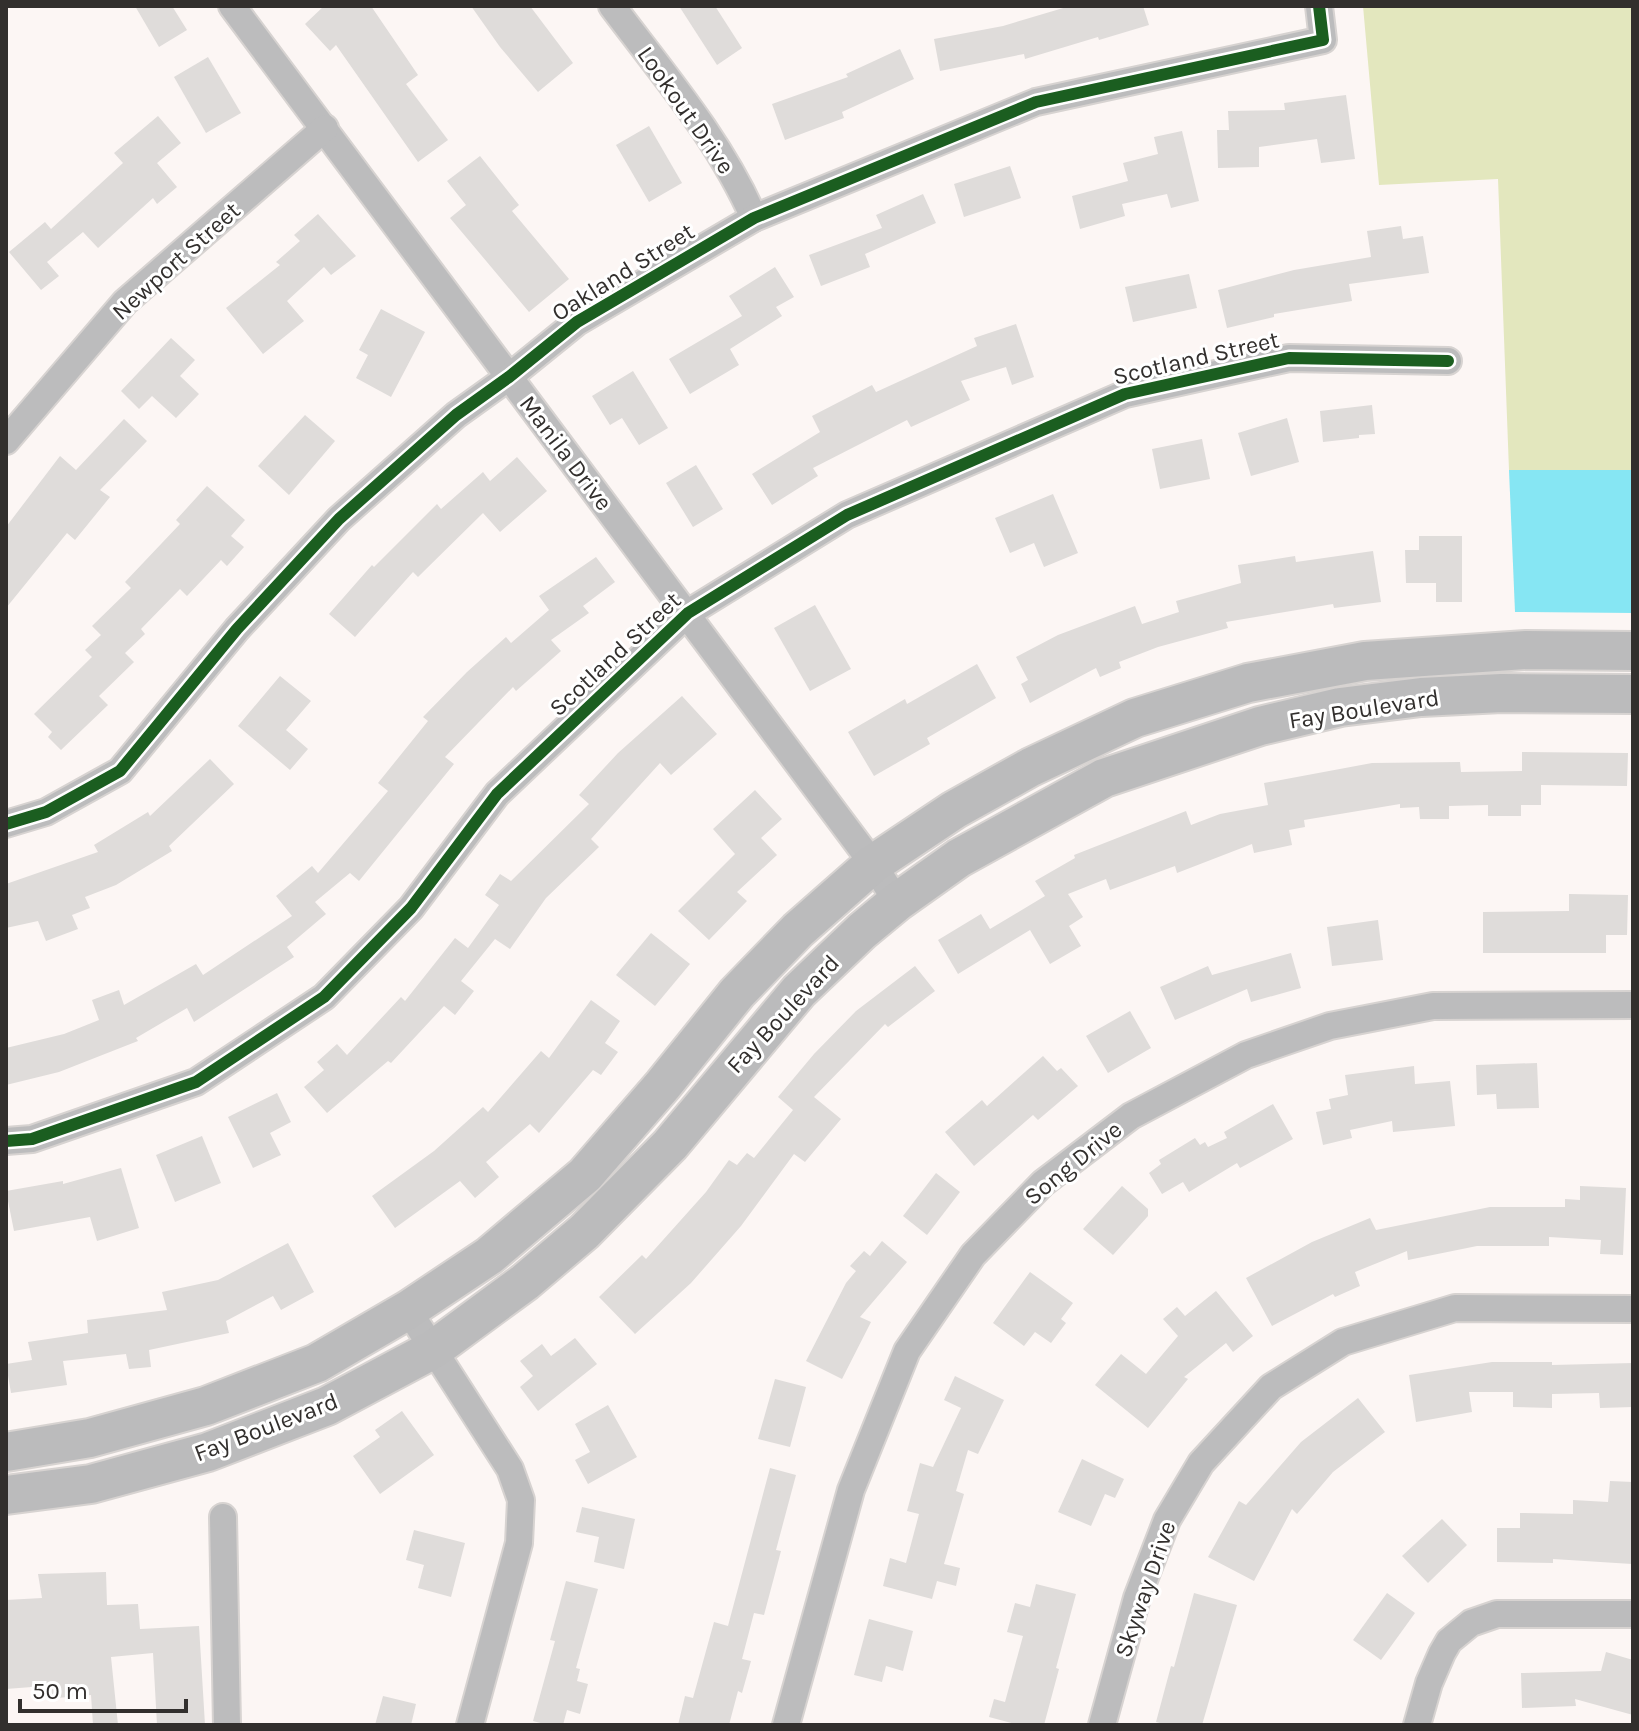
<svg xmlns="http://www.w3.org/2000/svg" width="1639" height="1731" font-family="Karla,sans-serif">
<rect width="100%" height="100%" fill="#fcf6f4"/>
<polygon fill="#e3e7be" points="1363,6 1633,6 1633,470 1509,470 1498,179 1379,185"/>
<polygon fill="#86e6f3" points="1509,470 1633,470 1633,613 1515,612"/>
<g fill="#dfdcda">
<polygon points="135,6 172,6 187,30 159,47"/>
<polygon points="324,6 371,6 418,75 406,84 448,140 418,162 336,45 330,51 305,24"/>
<polygon points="471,6 530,6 573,63 538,92 500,47"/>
<polygon points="679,6 715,6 742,48 717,65"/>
<polygon points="1070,6 1143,6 1149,25 1099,40 1098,37 1025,59 1024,54 940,71 934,39 1003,26"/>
<polygon points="900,49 914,79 842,112 844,118 785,140 772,104 848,77 846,74"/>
<polygon points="208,57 241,113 206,133 174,77"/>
<polygon points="1346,95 1355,159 1321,163 1317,139 1259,147 1259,167 1218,168 1217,130 1229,130 1228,111 1285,110 1284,103"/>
<polygon points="158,116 181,143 157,163 177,187 157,204 153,198 98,248 83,232 47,262 59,276 41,290 9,252 45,222 51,229 123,163 114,153"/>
<polygon points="649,126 682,183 649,202 616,145"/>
<polygon points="1182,131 1199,201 1171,208 1167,194 1122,204 1125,216 1080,229 1072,196 1128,181 1123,163 1158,154 1154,137"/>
<polygon points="480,156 519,205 512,211 569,279 529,312 450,218 466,205 447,181"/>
<polygon points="1010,166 1021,198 964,217 954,184"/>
<polygon points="923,194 936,223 865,254 870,267 821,286 809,255 882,228 876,215"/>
<polygon points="318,214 356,256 331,275 324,267 287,301 304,321 263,354 226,308 280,265 276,262 300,241 294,235"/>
<polygon points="1401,226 1403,239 1423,236 1429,273 1349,284 1352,301 1274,314 1274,317 1227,328 1218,290 1294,270 1371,257 1367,231"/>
<polygon points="775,267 794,297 776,307 782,316 730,349 739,365 690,394 669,359 742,316 729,296"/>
<polygon points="1189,274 1197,308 1133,322 1125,287"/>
<polygon points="381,309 425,332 391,397 356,378 368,355 359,350"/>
<polygon points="1016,324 1034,377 1012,385 1006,367 961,381 970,400 911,427 907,420 813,468 818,476 772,505 752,474 820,432 812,416 872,385 876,392 977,346 974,338"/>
<polygon points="171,338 195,360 180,376 199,394 176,418 152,396 139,409 121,391"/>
<polygon points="633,371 668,428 639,445 622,418 610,425 592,396"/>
<polygon points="1372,405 1375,434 1359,435 1359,438 1323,442 1320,411"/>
<polygon points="305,415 335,441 289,495 258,466"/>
<polygon points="1287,418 1299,462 1251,476 1238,433"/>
<polygon points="124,419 147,441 100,490 110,497 75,540 67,533 6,608 6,527 60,456 76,470"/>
<polygon points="1202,439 1210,479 1160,489 1152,449"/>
<polygon points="517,457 547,491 500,532 483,513 418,577 413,572 355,637 329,614 372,565 374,567 437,504 441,509 483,472 490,481"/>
<polygon points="696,465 723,509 693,527 666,483"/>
<polygon points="207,486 245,520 231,536 244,547 227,566 221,560 187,596 180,589 141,629 145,634 125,653 134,662 99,696 108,705 61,750 48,737 52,732 34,714 92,657 85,650 101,635 92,626 131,588 125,582 180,524 176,520"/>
<polygon points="1053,494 1078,553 1044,567 1034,543 1010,553 995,518"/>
<polygon points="1419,536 1462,536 1462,602 1436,602 1436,583 1406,583 1405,550 1419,550"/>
<polygon points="1373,551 1381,602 1334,608 1333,604 1226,622 1228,628 1158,647 1119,662 1121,668 1100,677 1096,668 1030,703 1021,684 1028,680 1016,657 1058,635 1135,606 1142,624 1179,612 1176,601 1241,583 1238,565 1295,556 1296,562"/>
<polygon points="596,557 615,582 583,606 589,613 551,640 561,651 516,691 513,687 445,757 454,764 359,881 350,873 315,902 326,914 287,947 294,957 194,1022 187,1008 136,1038 138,1041 59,1072 6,1085 6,1048 64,1034 99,1020 92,1000 119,990 124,1005 196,964 203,975 292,916 276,896 312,866 318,873 388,791 378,783 428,721 423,717 467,672 506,637 511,643 549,610 539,596"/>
<polygon points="815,605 851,669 810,691 774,628"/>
<polygon points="977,664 996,698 927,738 930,744 874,776 848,732 905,699 907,704"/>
<polygon points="280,676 311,701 286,730 308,749 290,770 238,726"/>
<polygon points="682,696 717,734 671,775 660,763 591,839 599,847 546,898 510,949 495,939 461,981 474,991 455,1015 444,1006 391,1063 388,1061 327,1113 304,1087 324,1070 317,1062 337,1044 347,1055 401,997 405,1001 455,938 468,948 499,905 485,895 500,874 511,881 589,804 579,795 618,753"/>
<polygon points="1522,752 1628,753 1627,786 1541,785 1541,805 1521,805 1521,816 1488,816 1488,805 1449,806 1449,819 1420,819 1419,807 1400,808 1400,804 1304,820 1305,827 1289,830 1292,845 1254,853 1252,844 1177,873 1175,866 1110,890 1106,879 1068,894 1083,917 1069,926 1081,946 1050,964 1030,930 958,974 938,940 981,914 990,929 1045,896 1035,881 1075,858 1074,855 1186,811 1191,825 1220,814 1268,805 1264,783 1372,763 1460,762 1461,772 1522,771"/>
<polygon points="210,759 234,784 169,846 172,851 116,885 85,897 90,908 72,915 78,929 46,941 38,921 6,928 6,884 98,852 94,845 148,812 150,816"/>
<polygon points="755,790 782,819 761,838 777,855 737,892 747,901 709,940 678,911 735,854 713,829"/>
<polygon points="1569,894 1628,895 1627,935 1606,935 1606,953 1483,953 1483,912 1569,911"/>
<polygon points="1378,920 1383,960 1332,966 1327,927"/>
<polygon points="651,933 690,964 655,1006 616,975"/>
<polygon points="1291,953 1301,988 1251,1002 1247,989 1175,1020 1160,987 1208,966 1212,975"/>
<polygon points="915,966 935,991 888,1027 885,1024 814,1097 841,1119 805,1162 794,1154 741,1226 691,1283 635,1334 599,1297 642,1255 646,1259 706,1192 729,1160 737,1165 747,1153 754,1158 793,1110 778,1097 814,1054 856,1011"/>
<polygon points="591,1000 620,1021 605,1043 618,1052 601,1075 593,1070 539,1133 530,1124 486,1162 499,1177 475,1198 460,1181 395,1228 372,1196 434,1151 483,1107 488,1112 541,1051 549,1058"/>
<polygon points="1130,1011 1151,1048 1108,1073 1086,1036"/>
<polygon points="1043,1056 1057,1071 1061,1068 1078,1086 1038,1120 1033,1115 974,1166 945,1132 982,1100 987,1106"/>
<polygon points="1537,1063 1539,1108 1497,1109 1496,1094 1477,1095 1476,1065"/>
<polygon points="1414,1066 1415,1084 1450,1081 1455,1126 1393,1132 1392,1121 1350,1130 1352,1138 1323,1145 1316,1112 1331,1109 1329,1099 1348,1095 1345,1075"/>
<polygon points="277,1093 291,1122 270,1133 281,1155 253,1168 228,1117"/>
<polygon points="1273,1104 1293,1139 1240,1168 1237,1163 1189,1192 1183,1182 1162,1194 1149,1173 1161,1164 1159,1160 1195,1138 1200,1145 1205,1142 1208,1147 1227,1138 1224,1132"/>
<polygon points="202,1136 221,1183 175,1202 156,1155"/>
<polygon points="121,1168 139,1228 97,1241 90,1217 14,1231 6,1191 63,1181 63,1184"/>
<polygon points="936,1173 960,1192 927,1235 903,1216"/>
<polygon points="1122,1186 1148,1209 1148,1216 1113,1255 1083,1229"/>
<polygon points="1580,1186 1626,1188 1623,1255 1600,1254 1601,1240 1549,1237 1549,1246 1477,1246 1408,1260 1407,1251 1355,1272 1360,1286 1335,1297 1333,1294 1272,1326 1246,1278 1312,1242 1370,1218 1376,1230 1490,1207 1565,1207 1565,1199 1580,1200"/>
<polygon points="882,1241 907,1262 860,1317 871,1322 842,1379 806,1361 846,1283 856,1271 850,1266 864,1251 870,1256"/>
<polygon points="288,1243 314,1292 281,1310 273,1296 226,1321 229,1333 149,1350 151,1367 129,1369 126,1354 63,1361 67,1385 11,1393 6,1364 32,1360 28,1342 88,1333 87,1320 167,1310 162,1292 218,1280"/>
<polygon points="1030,1272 1073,1303 1061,1319 1066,1323 1051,1343 1035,1332 1024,1346 993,1323"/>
<polygon points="1216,1291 1253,1336 1233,1352 1226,1343 1184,1377 1188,1379 1148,1428 1095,1385 1121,1354 1146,1374 1178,1336 1163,1319 1177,1307 1185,1316"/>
<polygon points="575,1338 597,1364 538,1411 520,1387 533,1376 520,1361 542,1344 551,1356"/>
<polygon points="1492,1362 1552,1362 1552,1365 1633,1363 1633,1407 1600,1408 1599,1393 1552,1394 1552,1408 1513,1407 1513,1392 1469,1392 1472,1412 1416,1422 1409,1375"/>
<polygon points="955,1376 1004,1400 978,1454 968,1450 956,1491 964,1494 944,1564 960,1568 956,1586 937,1581 932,1599 883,1586 890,1558 906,1563 919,1514 907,1511 920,1463 933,1467 961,1408 944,1400"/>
<polygon points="775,1379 806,1387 790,1447 758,1439"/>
<polygon points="1358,1398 1385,1432 1333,1472 1297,1514 1292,1509 1254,1581 1208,1557 1239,1501 1246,1505 1301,1442"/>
<polygon points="608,1405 637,1457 588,1484 575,1460 590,1452 575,1424"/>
<polygon points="402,1411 434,1455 380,1494 353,1456 380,1437 375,1430"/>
<polygon points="1082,1459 1124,1479 1115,1498 1105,1494 1091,1526 1058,1512"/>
<polygon points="770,1468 796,1475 776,1550 781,1551 764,1615 754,1613 742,1659 751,1661 742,1693 738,1691 729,1725 678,1725 685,1696 693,1698 714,1622 728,1626"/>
<polygon points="1610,1481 1633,1482 1632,1564 1553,1559 1553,1563 1497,1562 1497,1528 1520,1528 1520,1513 1573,1514 1573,1500 1608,1502"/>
<polygon points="582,1507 635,1519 624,1569 594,1562 599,1537 576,1532"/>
<polygon points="1442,1519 1467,1545 1428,1583 1402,1556"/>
<polygon points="414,1530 465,1543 451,1597 418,1588 424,1565 406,1560"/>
<polygon points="106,1572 107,1605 138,1604 140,1629 199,1626 205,1725 157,1725 153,1653 111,1657 118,1725 93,1725 91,1695 46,1699 45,1686 6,1689 6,1600 42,1598 38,1574"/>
<polygon points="566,1581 598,1589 576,1668 580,1669 577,1681 588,1684 580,1714 567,1710 563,1725 548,1725 533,1721 555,1641 550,1640"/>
<polygon points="1036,1584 1076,1594 1056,1668 1059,1669 1044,1725 1019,1725 989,1717 994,1699 1005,1702 1023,1636 1007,1632 1015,1603 1030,1607"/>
<polygon points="1194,1593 1237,1605 1202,1725 1167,1725 1156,1722 1171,1666 1174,1667"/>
<polygon points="1387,1593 1415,1613 1381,1660 1353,1640"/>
<polygon points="869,1619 913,1631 903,1671 886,1666 882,1682 854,1675"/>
<polygon points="1606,1652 1633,1660 1633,1715 1575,1699 1576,1706 1522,1708 1521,1673 1601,1671"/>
<polygon points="383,1696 416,1704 411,1725 375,1725"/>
</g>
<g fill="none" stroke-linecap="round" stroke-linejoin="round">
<g stroke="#d7d3d1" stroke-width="30">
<g id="street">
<polyline points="232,6 873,864 897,902"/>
<path d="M 612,6 C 663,74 720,140 754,218"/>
<polyline points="6,441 125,302 325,128"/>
<polyline points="6,824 46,812 120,771 237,629 339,519 456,415 509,377 577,322 754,218 1036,102 1323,40 1319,6"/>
<polyline points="6,1141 32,1139 196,1082 324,997 411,908 497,794 688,613 847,515 1125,394 1289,358 1448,361"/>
<polyline points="408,1310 510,1469 521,1500 519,1543 470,1725"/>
<polyline points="223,1517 227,1725"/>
<polyline points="786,1725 851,1490 907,1351 973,1255 1043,1183 1131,1116 1246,1055 1330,1026 1433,1006 1633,1005"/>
<polyline points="1102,1725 1137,1598 1167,1520 1201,1463 1271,1387 1343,1342 1455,1308 1633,1309"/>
<polyline points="1417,1725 1429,1683 1442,1653 1449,1641 1471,1623 1497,1614 1633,1614"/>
</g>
</g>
<g stroke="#d7d3d1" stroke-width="42">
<g id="secondary">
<polyline points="6,1452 90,1438 206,1406 317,1363 408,1310 489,1256 585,1175 663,1085 737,993 798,930 873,864 954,810 1031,767 1135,718 1248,683 1365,661 1526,650 1633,651"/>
<polyline points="6,1495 91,1484 208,1452 327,1406 434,1349 525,1282 584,1232 670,1145 799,991 862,931 897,902 959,858 1104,778 1260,726 1340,707 1421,697 1502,693 1633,694"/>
</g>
</g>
<use href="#street" stroke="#bcbcbd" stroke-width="26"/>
<use href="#secondary" stroke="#bbbbbc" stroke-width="38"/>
<g stroke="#fff" stroke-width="17">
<g id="cycleway">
<polyline points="6,824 46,812 120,771 237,629 339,519 456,415 509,377 577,322 754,218 1036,102 1323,40 1319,6"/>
<polyline points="6,1141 32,1139 196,1082 324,997 411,908 497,794 688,613 847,515 1125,394 1289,358 1448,361"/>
</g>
</g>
<use href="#cycleway" stroke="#1b5e20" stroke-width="12"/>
</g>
<g text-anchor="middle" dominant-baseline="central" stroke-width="6" stroke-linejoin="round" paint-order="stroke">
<g font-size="24" fill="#322f2d" stroke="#fff">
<text transform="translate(686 110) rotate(55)">Lookout Drive</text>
<text transform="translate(176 261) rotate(-42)">Newport Street</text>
<text transform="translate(623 272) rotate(-32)">Oakland Street</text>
<text transform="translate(1196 358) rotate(-13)">Scotland Street</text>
<text transform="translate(566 453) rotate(53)">Manila Drive</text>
<text transform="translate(615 654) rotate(-43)">Scotland Street</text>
<text transform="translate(1364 709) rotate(-9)">Fay Boulevard</text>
<text transform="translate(783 1014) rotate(-47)">Fay Boulevard</text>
<text transform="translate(1073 1163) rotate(-39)">Song Drive</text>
<text transform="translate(266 1427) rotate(-21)">Fay Boulevard</text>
<text transform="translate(1145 1589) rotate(-71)">Skyway Drive</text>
</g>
</g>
<rect width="1639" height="1731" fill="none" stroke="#322f2d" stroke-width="16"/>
<path d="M20 1699v12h166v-12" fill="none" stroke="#322f2d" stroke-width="4"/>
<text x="32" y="1699" font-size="24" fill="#322f2d" stroke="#ffffff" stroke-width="6" paint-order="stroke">50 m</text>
</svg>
